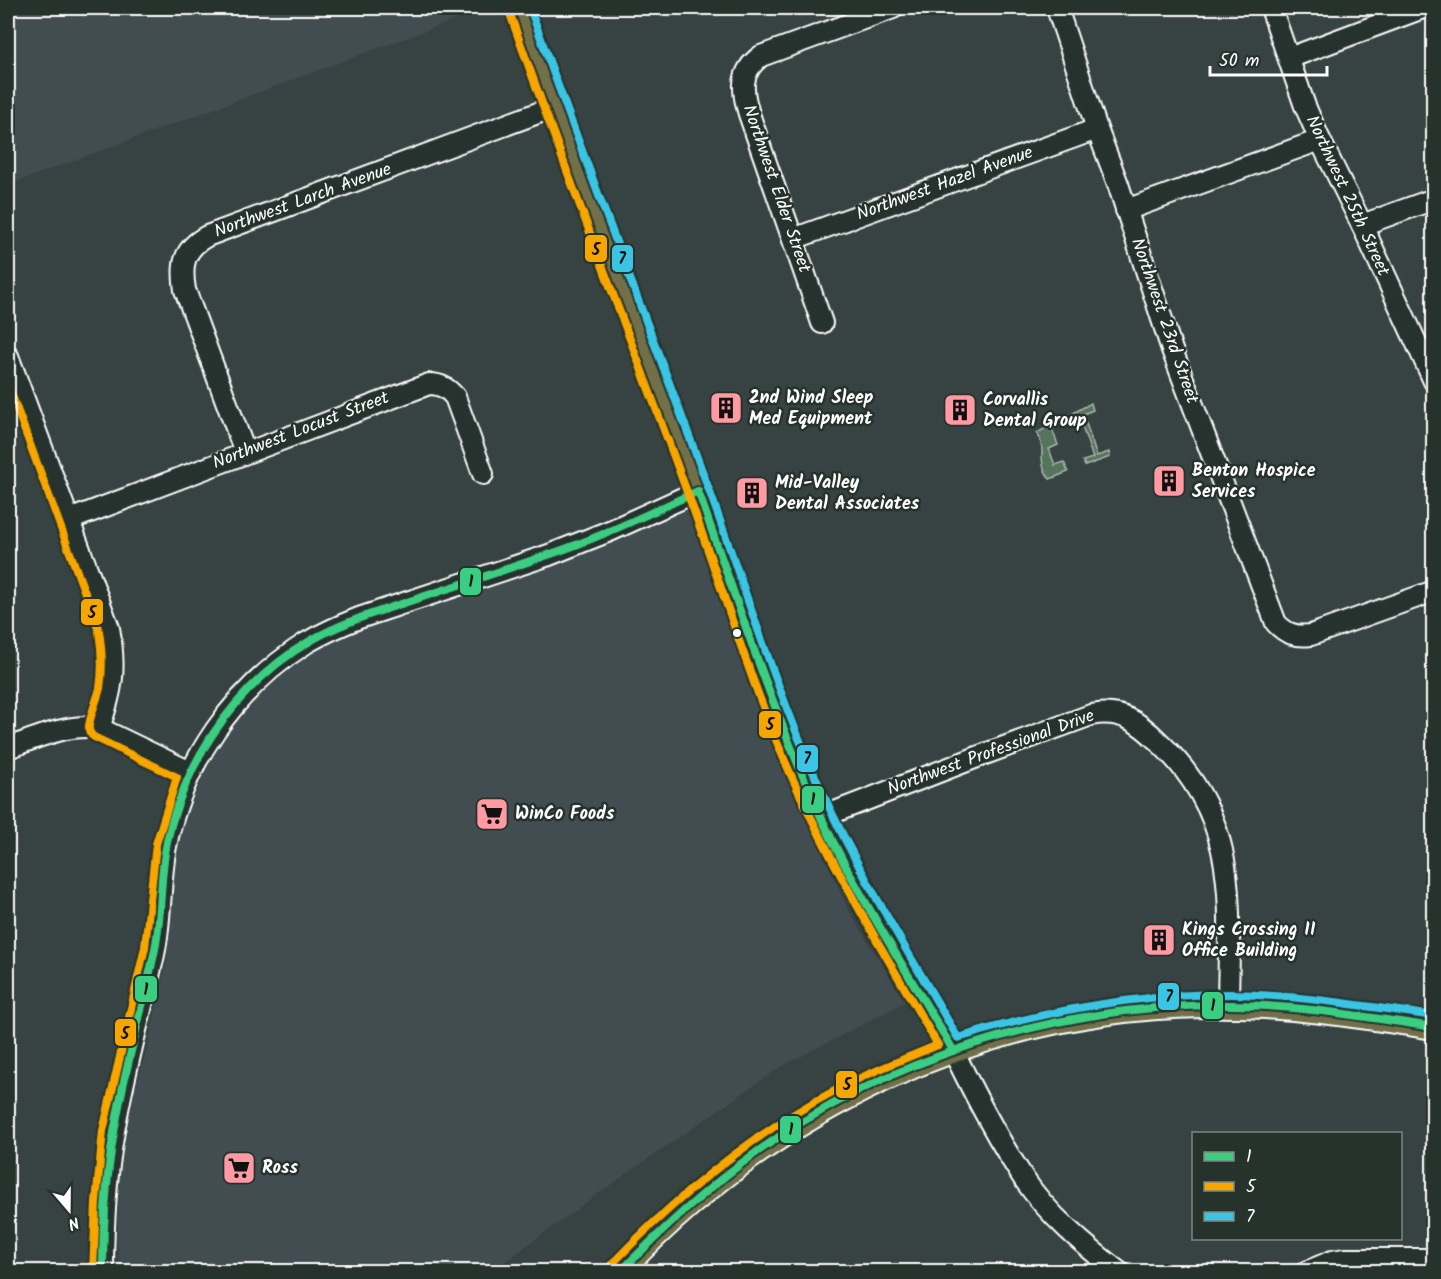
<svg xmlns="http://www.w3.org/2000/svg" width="1441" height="1279" font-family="Kalam,sans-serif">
<rect width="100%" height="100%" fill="#374242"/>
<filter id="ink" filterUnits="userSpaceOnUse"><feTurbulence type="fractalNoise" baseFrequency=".0167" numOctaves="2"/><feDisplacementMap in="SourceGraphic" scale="12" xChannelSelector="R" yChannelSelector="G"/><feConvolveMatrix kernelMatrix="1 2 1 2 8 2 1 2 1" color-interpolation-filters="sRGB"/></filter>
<g filter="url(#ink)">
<g fill="#434d51">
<polygon points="8,8 487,8 8,185"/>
<polygon points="688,508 790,780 848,909 905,1002 779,1068 592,1198 492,1271 120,1272 117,1237 121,1168 132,1103 147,1049 167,960 177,844 187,813 202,779 217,748 240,714 259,695 298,663 320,649 361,629 554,564"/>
</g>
<path fill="#56735b" stroke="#aab9ad" stroke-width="1.5" d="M 1091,403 L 1093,410 L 1083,414 L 1095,451 L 1097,456 L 1109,452 L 1110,457 L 1085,466 L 1083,461 L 1093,458 L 1080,421 L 1070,425 L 1067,421 L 1052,429 L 1058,445 L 1049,449 L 1055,465 L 1064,462 L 1068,472 L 1050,479 C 1035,459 1048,452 1037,433 Z"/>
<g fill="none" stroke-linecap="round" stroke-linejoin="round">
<g stroke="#fff" stroke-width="24">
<g id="minor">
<path d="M 1057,8 L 1097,129 L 1118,184 L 1172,350 L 1276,623 C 1286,634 1296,637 1311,635 L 1434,591"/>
<polyline points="1271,8 1305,106 1320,140 1362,225 1434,381"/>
<polyline points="1289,58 1423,8"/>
<polyline points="1126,210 1320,140"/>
<polyline points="1362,225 1434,199"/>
<polyline points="793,239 1097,129"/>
<path d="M 822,323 L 749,114 C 742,91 739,72 761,56 L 893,8"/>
<path d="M 8,356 L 109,628 C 116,668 113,690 99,728"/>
<path d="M 245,452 L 185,290 C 181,265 183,249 207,236 L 554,107"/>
<path d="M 69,520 L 429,384 C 441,384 447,388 455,397 L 483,474"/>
<path d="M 8,748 C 36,738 69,723 99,728 L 190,772"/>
<path d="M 822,817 L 985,754 L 1091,715 C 1121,709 1139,722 1159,742 C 1241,819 1229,902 1228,1005"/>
<path d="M 953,1050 C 974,1094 997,1138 1024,1179 C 1048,1215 1085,1246 1119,1272"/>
<path d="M 103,1272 C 103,1225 106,1177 114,1131 C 124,1073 140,1016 153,959 C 162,922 159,883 166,846 C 183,762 234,689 306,643 C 323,633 341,625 359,618 L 549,555 L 612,530 L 698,491"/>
<polyline points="1306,1272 1332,1261 1345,1259 1434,1259"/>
</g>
</g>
<g stroke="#fff" stroke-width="28">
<g id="major">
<polyline points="519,8 554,107 698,491 772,699 812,796 853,879 953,1050"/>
<path d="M 619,1272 C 771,1109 980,1008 1204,1005 C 1281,1003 1357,1015 1434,1027"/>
</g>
</g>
<use href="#minor" stroke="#26332d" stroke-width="20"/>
<use href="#major" stroke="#71704a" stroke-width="24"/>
<g stroke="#26332d" stroke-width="12">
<g id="bus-1">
<path d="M 103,1272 C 103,1218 107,1164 118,1111 C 128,1057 144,1003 155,949 C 161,920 160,890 164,860 C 167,835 175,809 185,786 C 209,728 255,673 310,641 C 342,622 378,612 413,600 C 457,586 501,571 545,556 C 597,539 648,514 698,491 C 734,593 768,696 811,795 C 850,884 904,966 953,1050"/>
<path d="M 620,1272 C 659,1233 698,1196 742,1163 C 881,1058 1057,1004 1230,1005 C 1299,1005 1366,1017 1434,1027"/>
</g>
</g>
<g stroke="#26332d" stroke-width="12">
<g id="bus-2">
<path d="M 509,11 C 566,173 628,332 687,492 C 726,596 756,704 804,803 C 844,887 891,965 938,1045 C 904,1059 870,1072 838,1089 C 752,1134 678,1195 611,1265"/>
<path d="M 8,385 L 99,631 C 102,650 103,669 100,688 C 98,698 87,722 89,730 C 90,734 91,735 94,737 L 177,777 L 156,844 L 145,947 L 103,1131 L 96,1202 L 93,1272"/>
</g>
</g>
<g stroke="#26332d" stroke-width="12">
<path id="bus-3" d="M 530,8 C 587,168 649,327 708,487 C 745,589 777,693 822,792 C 861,877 911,957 958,1038 C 1047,1010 1137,994 1230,994 C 1299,995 1366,1006 1434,1016"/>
</g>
<use href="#bus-1" stroke="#3ace82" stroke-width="8"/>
<use href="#bus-2" stroke="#f7a600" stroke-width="8"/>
<use href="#bus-3" stroke="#3ac5e4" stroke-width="8"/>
</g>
</g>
<defs>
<g id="building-square" transform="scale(1.725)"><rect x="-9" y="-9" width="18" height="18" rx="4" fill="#ff9aa2" stroke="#26332d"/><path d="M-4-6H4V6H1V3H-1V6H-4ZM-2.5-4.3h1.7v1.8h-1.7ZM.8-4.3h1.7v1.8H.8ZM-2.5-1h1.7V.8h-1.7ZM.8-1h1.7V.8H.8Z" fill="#111"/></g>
<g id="supermarket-square" transform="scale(1.725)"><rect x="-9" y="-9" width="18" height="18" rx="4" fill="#ff9aa2" stroke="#26332d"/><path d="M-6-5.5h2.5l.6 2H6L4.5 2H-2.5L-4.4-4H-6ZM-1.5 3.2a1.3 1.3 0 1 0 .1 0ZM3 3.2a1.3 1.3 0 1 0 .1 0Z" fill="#111"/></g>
</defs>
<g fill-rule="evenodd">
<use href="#building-square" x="726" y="408"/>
<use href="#building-square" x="960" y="410"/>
<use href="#building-square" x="1169" y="481"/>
<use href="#building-square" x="752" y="493"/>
<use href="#supermarket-square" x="492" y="814"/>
<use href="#building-square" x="1159" y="940"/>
<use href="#supermarket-square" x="239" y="1168"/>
</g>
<circle fill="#fff" stroke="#26332d" stroke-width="2" cx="737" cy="633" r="5"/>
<g text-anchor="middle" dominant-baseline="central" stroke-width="5" stroke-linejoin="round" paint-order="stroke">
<g font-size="18" fill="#fff" stroke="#26332d">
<text transform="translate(945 184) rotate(-20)">Northwest Hazel Avenue</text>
<text transform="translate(776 189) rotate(71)">Northwest Elder Street</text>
<text transform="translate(1347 196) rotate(65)">Northwest 25th Street</text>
<text transform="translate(303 201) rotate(-20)">Northwest Larch Avenue</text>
<text transform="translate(1164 321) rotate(71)">Northwest 23rd Street</text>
<text transform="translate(301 431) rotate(-21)">Northwest Locust Street</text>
<text transform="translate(991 753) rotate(-20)">Northwest Professional Drive</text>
</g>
<g font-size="18" font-weight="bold" fill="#fff" stroke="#26332d" text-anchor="start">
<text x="749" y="398">2nd Wind Sleep<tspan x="749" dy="21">Med Equipment</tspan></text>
<text x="983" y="400">Corvallis<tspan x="983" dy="21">Dental Group</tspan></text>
<text x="1192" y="471">Benton Hospice<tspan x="1192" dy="21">Services</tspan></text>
<text x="775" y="483">Mid-Valley<tspan x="775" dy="21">Dental Associates</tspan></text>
<text x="515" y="814">WinCo Foods</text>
<text x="1182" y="930">Kings Crossing II<tspan x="1182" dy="21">Office Building</tspan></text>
<text x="262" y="1168">Ross</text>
</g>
</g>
<g stroke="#26332d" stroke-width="2">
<rect x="584" y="234" width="24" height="29" rx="6" fill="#f7a600"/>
<rect x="611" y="244" width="23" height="29" rx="6" fill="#3ac5e4"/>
<rect x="459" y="567" width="23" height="29" rx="6" fill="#3ace82"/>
<rect x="80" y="598" width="24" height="28" rx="6" fill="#f7a600"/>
<rect x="758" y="710" width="24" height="29" rx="6" fill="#f7a600"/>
<rect x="796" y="744" width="23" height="29" rx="6" fill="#3ac5e4"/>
<rect x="801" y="785" width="24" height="29" rx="6" fill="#3ace82"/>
<rect x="134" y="975" width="24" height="28" rx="6" fill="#3ace82"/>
<rect x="1157" y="982" width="23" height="29" rx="6" fill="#3ac5e4"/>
<rect x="1201" y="991" width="23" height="29" rx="6" fill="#3ace82"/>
<rect x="114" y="1018" width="23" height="29" rx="6" fill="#f7a600"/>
<rect x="835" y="1070" width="23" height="29" rx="6" fill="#f7a600"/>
<rect x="779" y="1115" width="23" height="29" rx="6" fill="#3ace82"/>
</g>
<g font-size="16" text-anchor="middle" font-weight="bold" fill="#111">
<text x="596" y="255">5</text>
<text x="622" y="264">7</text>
<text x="471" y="587">1</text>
<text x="92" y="618">5</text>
<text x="770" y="730">5</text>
<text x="807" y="764">7</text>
<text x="813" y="805">1</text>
<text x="146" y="995">1</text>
<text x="1169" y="1002">7</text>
<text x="1213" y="1011">1</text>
<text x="125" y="1039">5</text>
<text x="847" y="1090">5</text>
<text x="791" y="1135">1</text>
</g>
<rect width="1441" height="1279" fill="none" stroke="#26332d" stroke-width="30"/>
<rect x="15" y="15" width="1411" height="1249" fill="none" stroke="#fff" stroke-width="2" filter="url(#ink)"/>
<rect x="1192" y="1132" width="210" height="108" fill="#26332d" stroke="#7d8581" stroke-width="1.5"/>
<rect x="1204" y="1152" width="30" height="9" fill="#3ace82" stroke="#7d8581" stroke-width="1.5"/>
<text x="1246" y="1162" font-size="18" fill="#ffffff">1</text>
<rect x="1204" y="1182" width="30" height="9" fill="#f7a600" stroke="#7d8581" stroke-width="1.5"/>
<text x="1246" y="1192" font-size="18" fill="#ffffff">5</text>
<rect x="1204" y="1212" width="30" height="9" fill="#3ac5e4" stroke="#7d8581" stroke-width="1.5"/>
<text x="1246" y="1222" font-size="18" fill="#ffffff">7</text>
<g transform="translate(69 1210) rotate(160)" stroke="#26332d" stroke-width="4.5" paint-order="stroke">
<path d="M0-4.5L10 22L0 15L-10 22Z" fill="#ffffff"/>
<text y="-9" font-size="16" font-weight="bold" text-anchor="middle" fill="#ffffff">N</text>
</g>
<path d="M1210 66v9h117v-9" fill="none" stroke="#ffffff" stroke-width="3"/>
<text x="1219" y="66" font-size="18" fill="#ffffff" stroke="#26332d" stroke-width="4.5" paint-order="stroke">50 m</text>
</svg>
